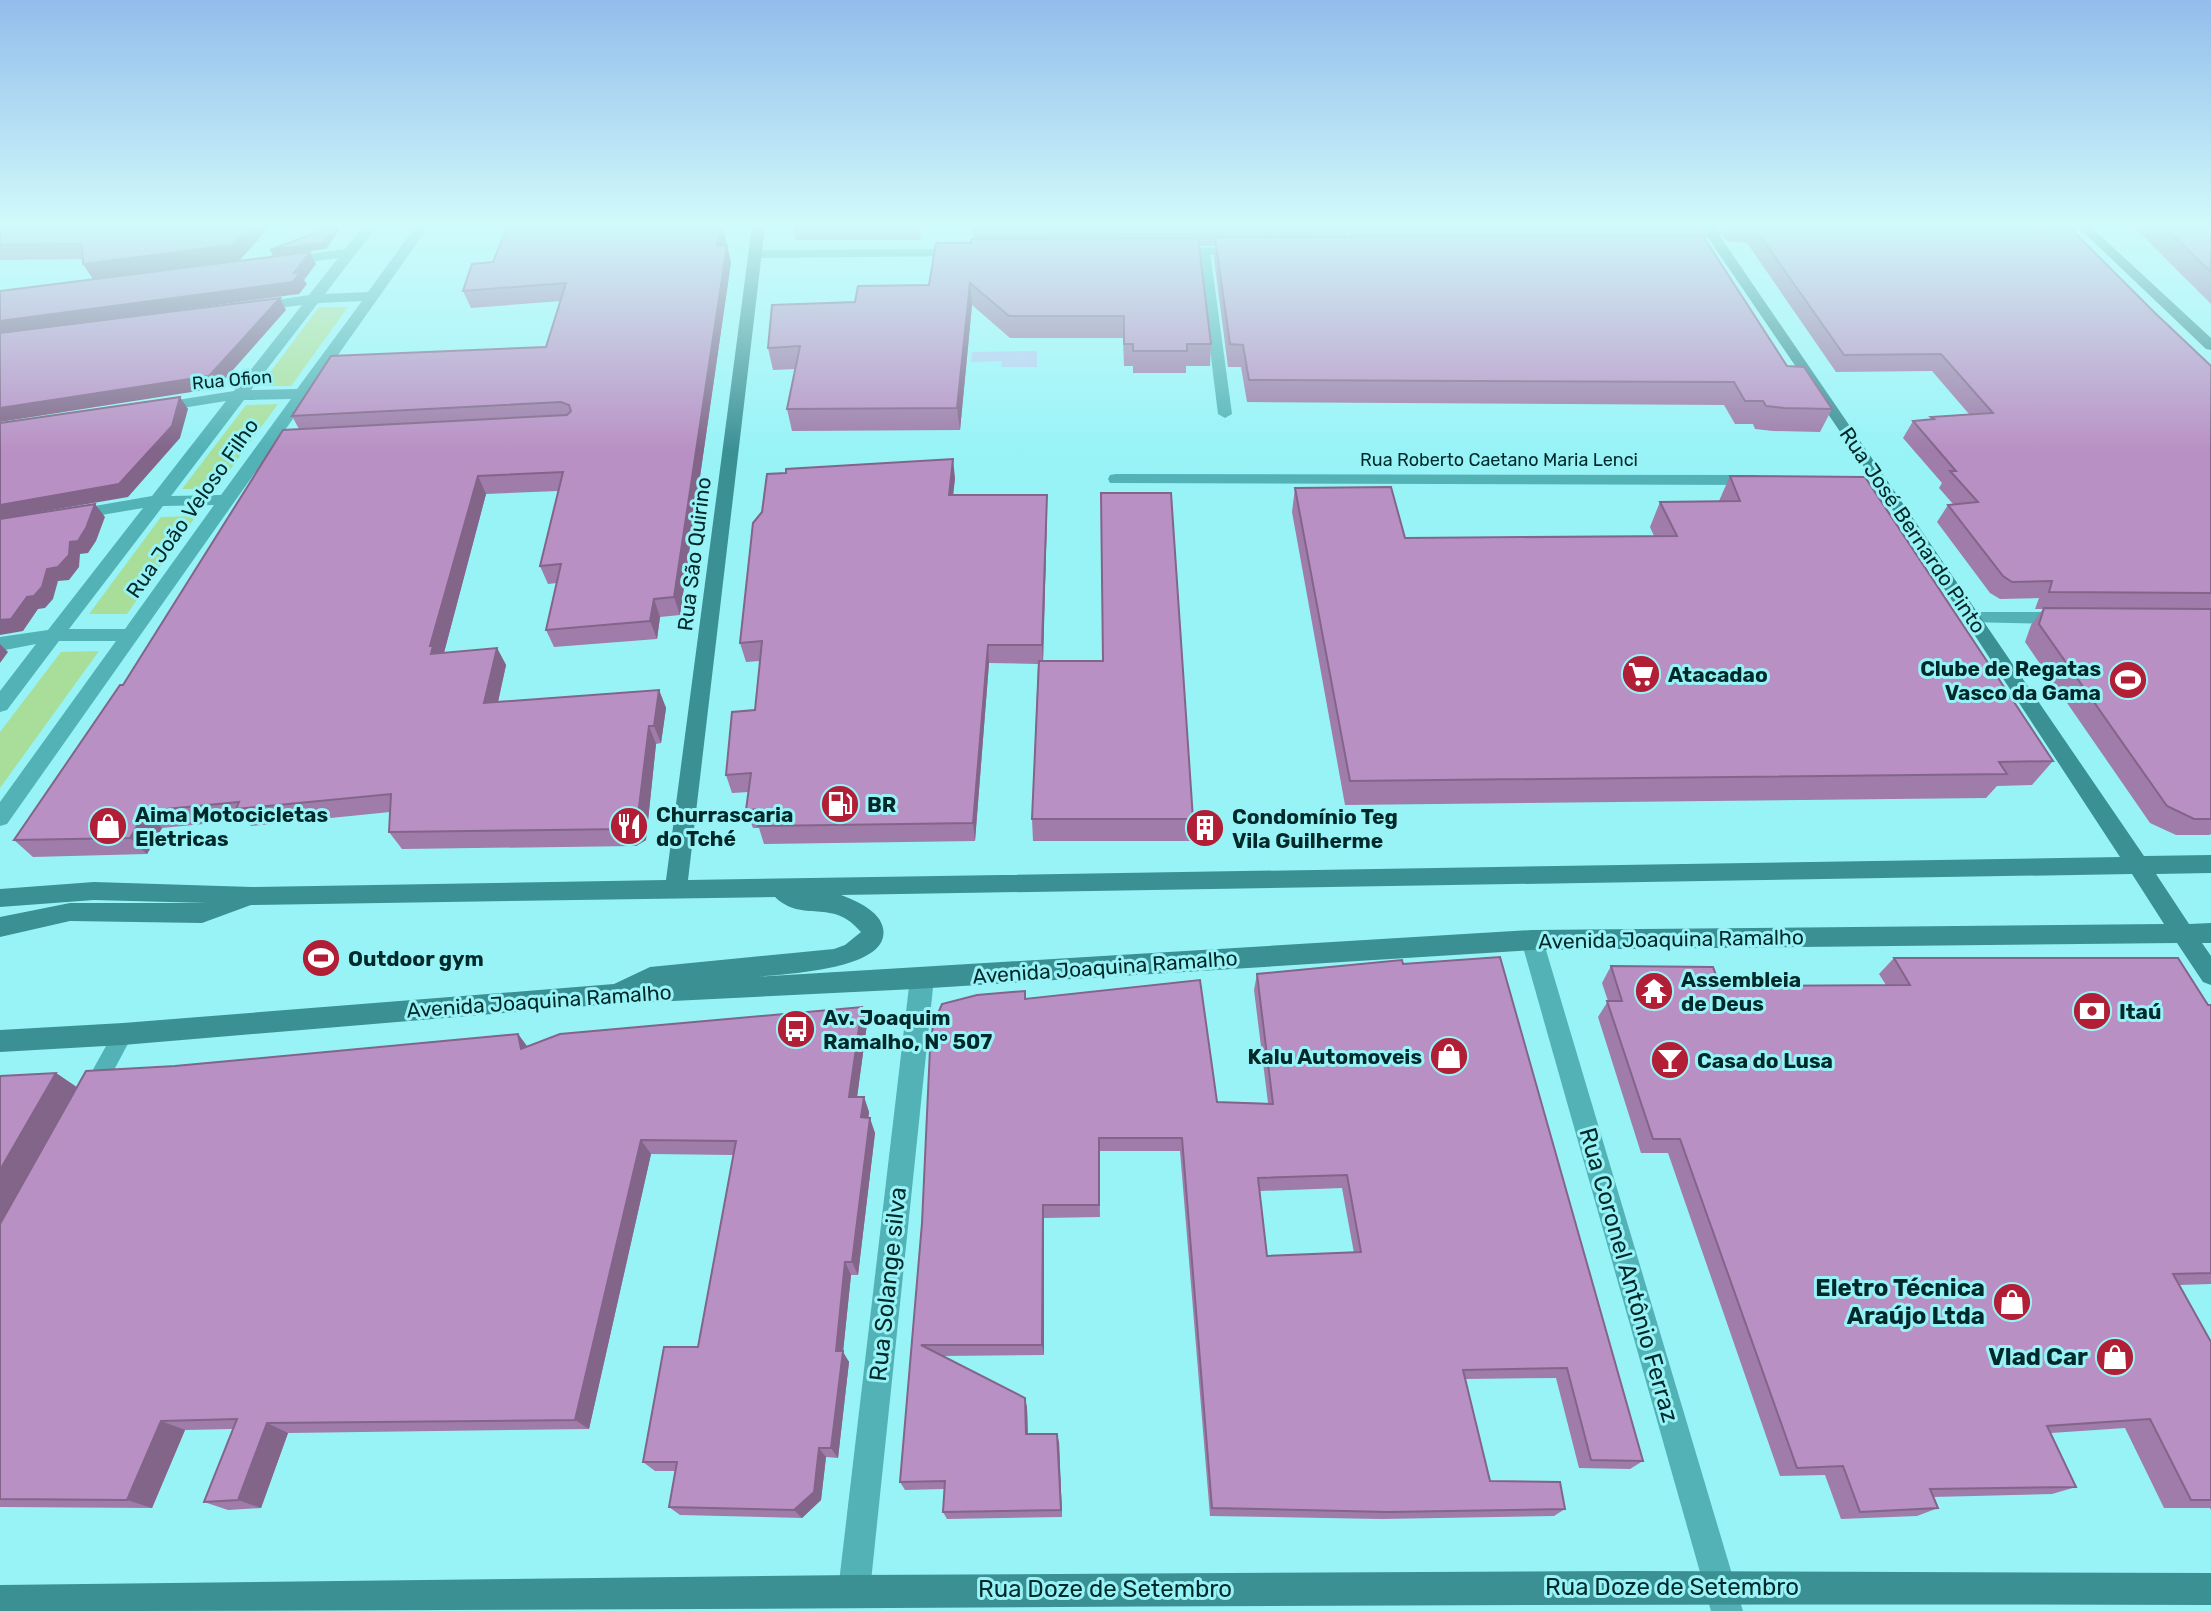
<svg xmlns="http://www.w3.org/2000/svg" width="2211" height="1611" font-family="Rubik,sans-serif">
<rect width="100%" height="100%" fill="#98f3f7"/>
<g fill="#a8de99">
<polygon points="319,307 348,307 291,386 260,386"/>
<polygon points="278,404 216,489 182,489 246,405"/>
<polygon points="196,516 127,614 89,614 161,517"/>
<polygon points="99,651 0,788 0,732 61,652"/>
</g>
<polygon fill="#b4cbef" points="1037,351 1037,367 1001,367 1002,361 971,362 972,352"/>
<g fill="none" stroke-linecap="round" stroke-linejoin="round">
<g fill="#52b2b6" fill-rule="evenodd">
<polygon points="1782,226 1792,226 1793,229 1784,233 1710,234 1705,231 1710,228"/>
<polygon points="1204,248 1210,251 1232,414 1225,418 1218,414 1198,251"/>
<polygon points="123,1025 130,1028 133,1034 130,1040 99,1098 92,1101 85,1098 82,1091 85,1084 116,1028"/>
</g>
<g fill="#52b2b6" fill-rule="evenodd">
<path d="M 416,226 L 429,226 L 7,824 L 0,826 L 0,802 L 116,641 L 59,641 L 7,710 L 0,712 L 0,691 L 36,644 L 0,651 L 0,637 L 48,630 L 143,508 L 72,520 L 63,515 L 66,511 L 152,496 L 226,401 L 157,412 L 149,407 L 152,404 L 234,391 L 302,305 L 254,311 L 247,307 L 249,304 L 309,295 L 338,258 L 287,265 L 280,261 L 282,258 L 345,249 L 361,228 L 371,228 L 371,234 L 325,294 L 368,292 ZM 362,301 L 297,389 L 251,390 L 318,303 ZM 291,399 L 221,495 L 171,496 L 244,400 ZM 214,505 L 125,629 L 69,629 L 163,506 Z"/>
<polygon points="1332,226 1345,226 1352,250 1350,253 1345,254 1338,250"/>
<polygon points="1242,247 1247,248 1247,254 1172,256 1165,252 1172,248"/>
<polygon points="962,249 969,253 967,256 754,258 747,254 754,250"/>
<polygon points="1116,474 1756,475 1764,480 1756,485 1110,483 1108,479 1110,475"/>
<polygon points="1972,612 2065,612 2072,614 2074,618 2072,622 2065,624 1965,622 1963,618 1965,614"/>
<polygon points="1532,930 1540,933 1543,940 1743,1611 1711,1611 1521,940 1524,933"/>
<polygon points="922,968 930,971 934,978 870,1591 865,1602 854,1607 843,1602 838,1591 910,978 914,971"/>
</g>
<g fill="#3b9094" fill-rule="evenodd">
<path d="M 752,226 L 765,226 L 688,880 L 2120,857 L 1873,480 L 1700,226 L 1713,226 L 2144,856 L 2211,855 L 2211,873 L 2156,874 L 2189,924 L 2211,923 L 2211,943 L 2202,943 L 2211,956 L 2211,985 L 2203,982 L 2177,943 L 1532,950 L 915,989 L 612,1004 L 123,1045 L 0,1052 L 0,1030 L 123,1023 L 614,984 L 650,967 L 834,949 L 845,945 L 861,932 C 832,897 803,924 775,897 L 251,905 L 202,923 L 70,921 L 0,937 L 0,917 L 70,903 L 207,903 L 94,900 L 0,907 L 0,889 L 94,882 L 252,887 L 666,880 ZM 2132,874 L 2164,924 L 1532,930 L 755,977 C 780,974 892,971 883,928 C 880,911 855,900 841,895 Z"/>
<polygon points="2077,226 2090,226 2211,338 2211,350 2206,349"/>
<path d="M 1631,1571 L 2211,1573 L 2211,1605 C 1474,1602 737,1611 0,1611 L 0,1585 L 854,1575 Z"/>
</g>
</g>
<g fill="#9f7ca9" fill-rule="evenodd">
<polygon points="0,226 240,260 93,279 83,264 83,259 0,260"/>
<polygon points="723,226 726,242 725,246 731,262 680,615 660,617 657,639 554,647 546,630 557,583 548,584 540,566 558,491 486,494 444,653 497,648 506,665 498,702 659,690 666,708 661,743 656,744 646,840 636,846 402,849 389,832 390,812 251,826 245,820 162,828 147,854 33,857 14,840 123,685 299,429 292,416 546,347 561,301 471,308 463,291 493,262"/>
<polygon points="793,226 920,226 921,240 796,240"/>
<polygon points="1346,226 1711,226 1706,239 1705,239 1787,366 1832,409 1820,432 1773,431 1755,429 1753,424 1735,424 1724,405 1247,402 1241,367 1228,367 1214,259 1215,246 1199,246 1211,344 1210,366 1186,366 1186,373 1133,373 1133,366 1124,366 1123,338 1010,338 972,305 960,430 792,431 787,409 796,369 773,370 768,348 855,302 929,285 971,243 974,239 973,230 1337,229 1336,237 1350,237"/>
<polygon points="1728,226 2068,226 2154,312 2211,366 2211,834 2209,835 2176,835 2150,823 2025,642 2031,625 2043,609 2035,609 2039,598 2000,599 1990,593 1937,522 1948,505 1953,504 1939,488 1942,483 1903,438 1913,421 1930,420 1931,417 1969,414 1932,371 1836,372 1747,243 1727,241 1723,236"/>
<polygon points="2133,226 2211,226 2211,304"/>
<polygon points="1730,476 2053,761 2032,785 1997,786 1986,798 1345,805 1292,512 1295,488 1405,538 1654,536 1650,527 1660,502 1719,501"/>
<polygon points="955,478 953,495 1047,513 1043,661 1193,819 1191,841 1033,841 1032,819 1038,664 989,663 975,841 764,844 759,828 753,828 746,810 749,792 732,793 726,775 755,710 760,661 746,662 740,643"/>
<polygon points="1894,958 2211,1005 2211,1284 2179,1285 2211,1342 2211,1510 2210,1508 2164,1508 2125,1428 2051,1433 2076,1487 2052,1494 1933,1497 1938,1508 1917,1516 1841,1519 1825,1475 1780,1476 1668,1153 1641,1153 1598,1017 1608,1001 1602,983 1611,966 1720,986 1886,985 1879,974"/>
<path d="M 1403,964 L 1643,1461 L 1630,1469 L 1579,1468 L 1556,1378 L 1465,1379 L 1490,1481 L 1565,1509 L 1554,1516 L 1381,1519 L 1210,1516 L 1180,1151 L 1099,1151 L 1100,1217 L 1044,1218 L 1044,1355 L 941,1356 L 1025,1398 L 1027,1408 L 1028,1434 L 1059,1442 L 1062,1517 L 947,1519 L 943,1512 L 944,1489 L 905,1490 L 900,1482 L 922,1223 L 1025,991 L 1026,999 L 1217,1102 L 1268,1103 L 1254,990 L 1257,974 ZM 1342,1188 L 1354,1253 L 1267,1256 L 1260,1191 Z"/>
<polygon points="862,1007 867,1024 857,1097 864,1097 869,1112 868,1118 875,1133 858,1275 851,1275 843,1352 849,1362 838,1458 826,1457 821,1500 802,1518 680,1515 669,1507 675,1471 655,1471 643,1462 698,1347 734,1155 651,1154 589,1429 288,1433 261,1508 228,1510 204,1502 233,1429 185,1430 152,1508 0,1507 0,1076 56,1073 77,1087 175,1066 518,1034 527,1047"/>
</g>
<g fill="#826589">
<polygon points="249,226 270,226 240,260 93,279 83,264"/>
<polygon points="336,226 339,231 326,249 273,256 270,250"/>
<polygon points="716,226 723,226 726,242 722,263 717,246"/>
<polygon points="727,245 731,262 680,615 674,597"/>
<polygon points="310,252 316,264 304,280 307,284 299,294 0,334 0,321 294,273"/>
<polygon points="970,283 972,305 960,430 957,408"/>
<polygon points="280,298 286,310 217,388 0,422 0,408"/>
<polygon points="180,397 188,409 180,438 128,497 0,519 0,505"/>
<polygon points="953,459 955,478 951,514 949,495"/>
<polygon points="478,476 486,494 442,660 431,654 430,646"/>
<polygon points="1047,495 1047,513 1043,664 1042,645"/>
<polygon points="95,504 105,517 96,541 88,553 80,554 79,567 69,580 58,581 53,599 45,608 38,609 23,631 0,635 0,620 70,542"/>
<polygon points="654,599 660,617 657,639 650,621"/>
<polygon points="0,644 8,652 0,663"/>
<polygon points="988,645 989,663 975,841 973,823"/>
<polygon points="497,648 506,665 494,720 484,703"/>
<polygon points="659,690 666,708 661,743 654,726"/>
<polygon points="649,726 656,744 646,840 636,846 628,829"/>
<polygon points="146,811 162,828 147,854 130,838"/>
<polygon points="862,1007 867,1024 855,1112 849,1097"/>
<polygon points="518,1034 530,1050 521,1049"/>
<polygon points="56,1073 79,1089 0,1229 0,1170"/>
<polygon points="864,1097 869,1112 867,1132 861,1117"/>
<polygon points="870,1118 875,1133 858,1275 852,1262"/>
<polygon points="641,1140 651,1154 589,1429 575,1420"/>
<polygon points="1043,1205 1044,1218 1044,1355 1042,1345"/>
<polygon points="845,1262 851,1275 843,1352 849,1362 838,1458 831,1448 836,1351"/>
<polygon points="1025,1398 1027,1408 1028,1443 1026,1434"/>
<polygon points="161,1421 185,1430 152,1508 127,1500"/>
<polygon points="267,1423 288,1433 261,1508 238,1500"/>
<polygon points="1057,1434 1059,1442 1062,1517 1061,1510"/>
<polygon points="819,1448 826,1457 821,1500 802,1518 794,1510"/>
</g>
<g fill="#b990c4" stroke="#826589" stroke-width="2" fill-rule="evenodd">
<polygon points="0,226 249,226 232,245 83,264 82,244 0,245"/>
<polygon points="334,226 335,226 323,243 270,250"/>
<polygon points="508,226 722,226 717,246 727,245 674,597 654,599 650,621 546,630 561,564 540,566 563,472 478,476 430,646 433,646 431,654 497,648 484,703 659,690 654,726 649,726 637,823 628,829 389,832 391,794 236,809 239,802 146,811 130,838 14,840 120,685 123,685 283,430 567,415 571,411 569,405 561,402 292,416 331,356 546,347 566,283 463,291 472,264 493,262"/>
<polygon points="974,226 1336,226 1337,229 973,230"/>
<polygon points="1354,226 1690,226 1692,228 1355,229"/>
<polygon points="1738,226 2068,226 2154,312 2211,366 2211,593 2049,592 2052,581 2012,582 2003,576 1948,505 1978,502 1950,471 1956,471 1913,421 1934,419 1931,417 1993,413 1941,354 1844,355 1754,227"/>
<polygon points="2163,226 2211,226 2211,272"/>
<polygon points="1703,236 1787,366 1804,367 1832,409 1784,408 1766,406 1763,401 1745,401 1734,382 1249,380 1243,345 1230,344 1215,237"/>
<polygon points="1198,238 1211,344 1187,344 1187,351 1133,351 1133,344 1124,344 1124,316 1009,316 970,283 957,408 787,409 800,346 768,348 772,305 855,302 858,286 929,285 936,243 971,243 971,239"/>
<polygon points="310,252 294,273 300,272 293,282 0,321 0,291"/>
<polygon points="280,298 209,376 0,408 0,333"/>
<polygon points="180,397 172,426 119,484 0,505 0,423"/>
<polygon points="953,459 949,495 1047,495 1042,645 988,645 973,823 758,826 761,809 746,810 751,773 726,775 732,712 755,710 762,641 740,643 753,523 762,512 767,474 786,473 786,469"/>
<polygon points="1730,476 1865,477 2053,761 1999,762 2007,774 1350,781 1295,488 1391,487 1405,538 1677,536 1660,502 1740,501"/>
<polygon points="1101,493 1171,493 1193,819 1032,819 1039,661 1103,661"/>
<polygon points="95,504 86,528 78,541 70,542 69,555 58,567 47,569 42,587 34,596 27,597 11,619 0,620 0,519"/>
<polygon points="2044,608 2211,609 2211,819 2194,819 2167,806 2039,624"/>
<path d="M 1500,957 L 1643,1461 L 1591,1460 L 1567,1368 L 1463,1370 L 1490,1481 L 1560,1482 L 1565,1509 L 1388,1512 L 1212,1508 L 1182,1138 L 1099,1138 L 1099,1205 L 1043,1205 L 1042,1345 L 921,1345 L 1025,1398 L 1026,1434 L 1057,1434 L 1061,1510 L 943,1512 L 945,1481 L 900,1482 L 922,1223 L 930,1049 L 933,1025 L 942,1004 L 977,995 L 1025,991 L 1025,999 L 1200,980 L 1217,1102 L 1273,1104 L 1257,974 L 1402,960 L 1403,964 ZM 1347,1175 L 1361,1252 L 1267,1256 L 1258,1178 Z"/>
<polygon points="1894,958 2178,958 2208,1005 2211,1005 2211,1273 2173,1274 2211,1342 2211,1500 2191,1500 2150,1419 2047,1426 2076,1487 1930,1489 1938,1508 1860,1512 1843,1466 1797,1468 1680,1139 1653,1139 1607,1001 1622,1001 1611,966 1713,967 1720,986 1910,985"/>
<polygon points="862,1007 849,1097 864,1097 861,1117 870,1118 852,1262 845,1262 836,1351 843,1351 831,1448 819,1448 814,1492 794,1510 669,1507 677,1462 643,1462 664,1347 698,1347 736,1141 641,1140 575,1420 267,1423 238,1500 204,1502 237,1419 161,1421 127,1500 0,1499 0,1224 86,1071 175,1066 518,1034 521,1049 560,1034"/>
<polygon points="56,1073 0,1170 0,1076"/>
</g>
<linearGradient id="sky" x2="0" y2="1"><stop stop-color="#93bdeb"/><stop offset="0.5" stop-color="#d1fafb"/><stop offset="1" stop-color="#d1fafb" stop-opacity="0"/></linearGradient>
<rect width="2211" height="451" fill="url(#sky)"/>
<defs>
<g id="supermarket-disc" transform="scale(2.0125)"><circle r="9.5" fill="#b11e36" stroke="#98f3f7"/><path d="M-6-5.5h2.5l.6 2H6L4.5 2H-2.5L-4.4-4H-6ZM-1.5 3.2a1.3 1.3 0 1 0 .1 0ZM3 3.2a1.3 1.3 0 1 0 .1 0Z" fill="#fff"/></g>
<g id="stadium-disc" transform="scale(2.0125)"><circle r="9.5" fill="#b11e36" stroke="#98f3f7"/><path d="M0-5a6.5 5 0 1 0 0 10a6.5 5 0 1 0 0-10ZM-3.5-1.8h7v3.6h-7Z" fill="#fff"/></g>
<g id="fuel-disc" transform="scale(2.0125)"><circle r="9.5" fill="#b11e36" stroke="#98f3f7"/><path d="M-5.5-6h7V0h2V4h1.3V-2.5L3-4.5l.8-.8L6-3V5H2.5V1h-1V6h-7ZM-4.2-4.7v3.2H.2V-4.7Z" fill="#fff"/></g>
<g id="shop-disc" transform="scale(2.0125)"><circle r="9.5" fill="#b11e36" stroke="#98f3f7"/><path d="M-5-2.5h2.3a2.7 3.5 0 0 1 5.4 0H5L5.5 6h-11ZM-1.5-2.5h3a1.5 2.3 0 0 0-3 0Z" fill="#fff"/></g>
<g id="restaurant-disc" transform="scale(2.0125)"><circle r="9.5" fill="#b11e36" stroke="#98f3f7"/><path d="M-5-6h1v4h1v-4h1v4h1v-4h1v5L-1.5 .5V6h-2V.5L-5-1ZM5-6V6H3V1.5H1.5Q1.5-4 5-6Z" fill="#fff"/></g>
<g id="building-disc" transform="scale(2.0125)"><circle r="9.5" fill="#b11e36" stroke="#98f3f7"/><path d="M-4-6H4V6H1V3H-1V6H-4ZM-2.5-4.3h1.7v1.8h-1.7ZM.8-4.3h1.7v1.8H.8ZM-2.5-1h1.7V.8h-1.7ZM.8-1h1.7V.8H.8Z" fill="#fff"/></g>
<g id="temple-disc" transform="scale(2.0125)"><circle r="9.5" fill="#b11e36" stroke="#98f3f7"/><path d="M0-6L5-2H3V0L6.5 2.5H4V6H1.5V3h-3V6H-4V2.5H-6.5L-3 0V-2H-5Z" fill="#fff"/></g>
<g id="bank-disc" transform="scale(2.0125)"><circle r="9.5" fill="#b11e36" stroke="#98f3f7"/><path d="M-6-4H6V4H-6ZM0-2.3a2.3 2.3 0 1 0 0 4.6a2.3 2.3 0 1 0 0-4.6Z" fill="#fff"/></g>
<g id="bus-disc" transform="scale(2.0125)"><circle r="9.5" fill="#b11e36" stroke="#98f3f7"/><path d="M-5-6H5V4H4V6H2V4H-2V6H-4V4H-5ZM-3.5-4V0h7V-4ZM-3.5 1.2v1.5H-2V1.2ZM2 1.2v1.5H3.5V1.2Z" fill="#fff"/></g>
<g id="bar-disc" transform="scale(2.0125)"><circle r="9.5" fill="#b11e36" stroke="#98f3f7"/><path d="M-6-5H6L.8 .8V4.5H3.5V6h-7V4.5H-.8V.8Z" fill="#fff"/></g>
</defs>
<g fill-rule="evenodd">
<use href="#supermarket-disc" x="1641" y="674"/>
<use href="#stadium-disc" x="2128" y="680"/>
<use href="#fuel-disc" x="840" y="804"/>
<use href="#shop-disc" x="108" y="826"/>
<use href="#restaurant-disc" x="629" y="826"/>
<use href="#building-disc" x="1205" y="828"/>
<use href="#stadium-disc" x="321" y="958"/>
<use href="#temple-disc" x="1654" y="991"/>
<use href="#bank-disc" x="2092" y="1011"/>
<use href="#bus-disc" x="796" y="1029"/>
<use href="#shop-disc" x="1449" y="1056"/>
<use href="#bar-disc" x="1670" y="1060"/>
<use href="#shop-disc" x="2012" y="1302"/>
<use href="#shop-disc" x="2115" y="1357"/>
</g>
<g text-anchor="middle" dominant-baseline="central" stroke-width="6" stroke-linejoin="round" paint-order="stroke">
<g font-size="18" fill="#00292a" stroke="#98f3f7">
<text transform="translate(232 380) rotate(-5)">Rua Ofion</text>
<text x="1499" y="460">Rua Roberto Caetano Maria Lenci</text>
</g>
<g font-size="21" fill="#00292a" stroke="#98f3f7">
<text transform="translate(192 508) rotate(-55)">Rua João Veloso Filho</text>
<text transform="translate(1913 530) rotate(56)">Rua José Bernardo Pinto</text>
<text transform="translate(694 554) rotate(-83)">Rua São Quirino</text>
<text transform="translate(1671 939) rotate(-1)">Avenida Joaquina Ramalho</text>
<text transform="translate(1105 967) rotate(-4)">Avenida Joaquina Ramalho</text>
<text transform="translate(539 1001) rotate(-4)">Avenida Joaquina Ramalho</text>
</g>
<g font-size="21" font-weight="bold" fill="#00292a" stroke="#98f3f7" text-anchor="start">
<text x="2101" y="668" text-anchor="end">Clube de Regatas<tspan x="2101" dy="24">Vasco da Gama</tspan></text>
<text x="1668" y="674">Atacadao</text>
<text x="867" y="804">BR</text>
<text x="135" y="814">Aima Motocicletas<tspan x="135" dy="24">Eletricas</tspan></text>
<text x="656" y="814">Churrascaria<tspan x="656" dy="24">do Tché</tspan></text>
<text x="1232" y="816">Condomínio Teg<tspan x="1232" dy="24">Vila Guilherme</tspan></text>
<text x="348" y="958">Outdoor gym</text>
<text x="1681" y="979">Assembleia<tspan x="1681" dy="24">de Deus</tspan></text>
<text x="2119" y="1011">Itaú</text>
<text x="823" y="1017">Av. Joaquim<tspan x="823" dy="24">Ramalho, N° 507</tspan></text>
<text x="1422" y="1056" text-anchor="end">Kalu Automoveis</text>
<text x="1697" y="1060">Casa do Lusa</text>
</g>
<g font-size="24" fill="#00292a" stroke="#98f3f7">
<text transform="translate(1629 1275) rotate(74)">Rua Coronel Antônio Ferraz</text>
<text transform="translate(888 1284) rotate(-84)">Rua Solange silva</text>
<text x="1672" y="1587">Rua Doze de Setembro</text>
<text x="1105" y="1589">Rua Doze de Setembro</text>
</g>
<g font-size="24" font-weight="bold" fill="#00292a" stroke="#98f3f7" text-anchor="end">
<text x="1985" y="1288">Eletro Técnica<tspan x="1985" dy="28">Araújo Ltda</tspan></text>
<text x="2088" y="1357">Vlad Car</text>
</g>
</g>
</svg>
